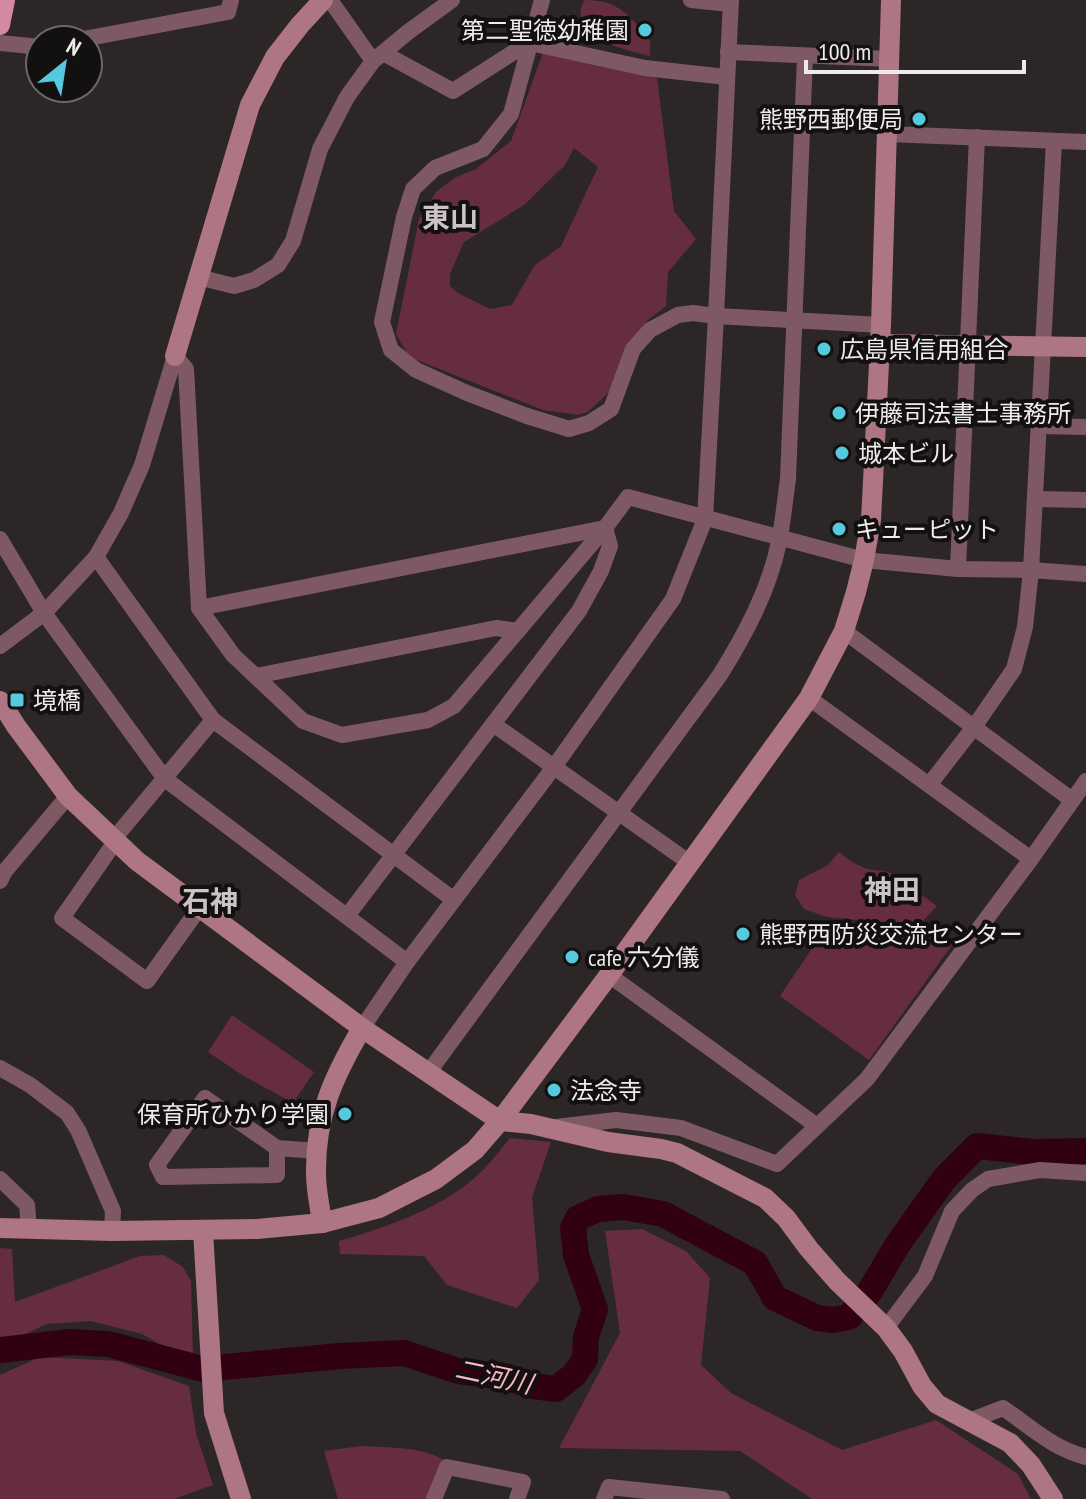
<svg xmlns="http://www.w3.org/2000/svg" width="1086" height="1499" font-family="'PT Sans Narrow','Noto Sans JP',sans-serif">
<rect width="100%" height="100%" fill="#2c2627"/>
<g fill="#662d40" fill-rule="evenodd">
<path d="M 584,0 C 620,0 628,15 650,40 L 650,56 C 626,50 565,37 584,0 Z"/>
<path d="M 544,50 L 657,78 L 674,211 L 696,239 L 668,272 L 666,306 L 648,320 L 609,392 L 588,412 L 578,415 L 543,410 L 417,360 L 407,353 L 396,334 L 419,219 L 436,192 L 454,178 L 476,169 L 511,141 ZM 574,148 L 598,167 L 561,246 L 534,266 L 512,305 L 490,309 L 458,293 L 450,286 L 450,274 L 464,242 L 524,205 L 565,165 Z"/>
<polygon points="839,852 852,862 867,869 889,872 937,906 918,926 827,917 804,909 795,895 799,880 828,865"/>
<polygon points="823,925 911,937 920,936 930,930 952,945 869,1060 780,996 819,938"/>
<polygon points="232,1015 314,1072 293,1103 242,1075 208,1052"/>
<path d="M 510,1138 L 551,1142 L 532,1197 L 539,1280 L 517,1308 L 447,1285 L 424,1256 L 340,1254 L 339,1241 C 388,1227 449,1206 485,1168 C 494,1158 502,1148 510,1138 Z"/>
<polygon points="642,1229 686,1251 710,1278 701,1365 731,1393 842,1450 936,1420 1018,1474 1031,1499 812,1499 740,1451 559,1448 620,1333 605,1231"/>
<polygon points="0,1248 12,1249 15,1302 140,1256 164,1255 183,1267 191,1281 193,1356 187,1359 142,1334 90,1321 47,1324 4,1344 0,1344"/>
<polygon points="40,1357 118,1361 189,1386 196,1433 213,1485 174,1499 0,1499 0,1375"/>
<path d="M 361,1446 C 389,1448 422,1446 446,1461 L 431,1499 L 338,1499 L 324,1451 Z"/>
</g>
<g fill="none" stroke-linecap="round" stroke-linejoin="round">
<polyline stroke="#310013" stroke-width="26" points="0,1350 69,1342 108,1344 203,1369 340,1356 404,1353 458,1371 505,1377 533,1386 556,1389 574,1375 585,1359 586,1337 595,1309 576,1255 573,1228 578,1218 598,1209 623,1207 663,1214 755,1263 775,1298 817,1318 833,1320 849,1317 870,1291 898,1244 944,1179 977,1146 1033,1152 1086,1151"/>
<g stroke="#7e5963" stroke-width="16">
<polyline points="330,0 373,61"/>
<polyline points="542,0 511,114 483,149 435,168 413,189 404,217 382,322 391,350 416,370 467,393 527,416 569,429 589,423 611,409 633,349 650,330 678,315 693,313 716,316 881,325"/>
<polyline points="691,0 730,4"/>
<polyline points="78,40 228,12 231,0"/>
<polyline points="0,43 40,47"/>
<polyline points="530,43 645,68 726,77"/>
<polyline points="728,52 890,59"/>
<polyline points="383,53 453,91 517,50 529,46"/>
<polyline points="888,134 1086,142"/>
<polyline points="198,277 234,286 254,280 278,265 293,241 320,149 347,97 373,61 408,32 452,0"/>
<polyline points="175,356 186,369 199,608 233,655 303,721 342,735 428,720 454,706 605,528 628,497 864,560 958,569 1031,570 1086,574"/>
<polyline points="1039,426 1086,427"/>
<polyline points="1035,499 1086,500"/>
<polyline points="0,539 44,613 165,779 407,962"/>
<polyline points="96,557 213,720 454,900"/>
<polyline points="958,569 977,137"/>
<polyline points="199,608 605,528"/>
<polyline points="844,631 1072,800"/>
<polyline points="0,646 44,613 96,557 121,513 142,465 175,356"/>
<polyline points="256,676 496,628 518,631"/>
<polyline points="809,698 1031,859"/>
<polyline points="493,724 690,863"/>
<polyline points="929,785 974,727 1014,669 1025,627 1031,570 1054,142"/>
<polyline points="113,840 213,720"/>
<polyline points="115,842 62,918 147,981 200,907"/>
<polyline points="0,881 5,871 68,796"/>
<polyline points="347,916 579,611 601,571 610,546 605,528"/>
<polyline points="609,975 817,1126"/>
<polyline points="362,1028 407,962 554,767 673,599 705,519 716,316 731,0"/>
<polyline points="0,1068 30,1085 67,1113 78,1130 113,1211 112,1231"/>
<path d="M 428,1073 L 720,675 C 746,633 769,590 779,542 C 783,521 785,500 788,479 L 805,56"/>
<polyline points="556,1127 616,1120 681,1128 777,1164 867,1079 1031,859 1086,781"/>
<polyline points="277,1148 277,1175 163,1177 157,1165 205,1098 277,1148 318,1151"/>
<polyline points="0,1179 27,1205 29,1228"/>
<polyline points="886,1328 925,1276 952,1211 972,1190 988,1179 1040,1170 1086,1173"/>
<path d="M 969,1421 L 1003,1408 C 1031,1427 1052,1448 1086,1457"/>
<polyline points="434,1499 447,1467 523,1482 517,1499"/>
<polyline points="604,1499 609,1487 722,1499"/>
</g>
<g stroke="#ae7585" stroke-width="20">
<polyline points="880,344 1086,347"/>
<polyline points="175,356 250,105 275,57 300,25 323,0"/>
<polyline points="0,701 16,726 68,796 137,861 362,1028 500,1121 531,1124 608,1142 661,1149 677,1153 765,1198 786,1218 809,1249 837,1281 886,1328 903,1351 922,1386 937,1404 1010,1443 1031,1465 1053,1499"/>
<path d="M 322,1223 C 320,1207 316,1190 316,1174 C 315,1115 334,1076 362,1028"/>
<polyline points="0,1228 112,1231 257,1229 322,1223 379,1208 436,1179 475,1150 500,1121 609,975 809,698 844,631 856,592 864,560 871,520 881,325 891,0"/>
<polyline points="203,1231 214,1413 241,1499"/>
</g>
<polyline stroke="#d3899f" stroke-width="20" points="0,25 5,0"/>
</g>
<g fill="#55cade" stroke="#131010" stroke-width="3">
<circle cx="645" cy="30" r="8"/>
<circle cx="919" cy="119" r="8"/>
<circle cx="824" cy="349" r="8"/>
<circle cx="839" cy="413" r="8"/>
<circle cx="842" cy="453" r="8"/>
<circle cx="839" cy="529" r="8"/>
<rect x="9" y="692" width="16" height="16" rx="4"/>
<circle cx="743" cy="934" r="8"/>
<circle cx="572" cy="957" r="8"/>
<circle cx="554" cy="1090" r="8"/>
<circle cx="345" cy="1114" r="8"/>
</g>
<g text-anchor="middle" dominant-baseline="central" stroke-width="8" stroke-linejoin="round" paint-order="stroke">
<g font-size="24" fill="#efebec" stroke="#131010" text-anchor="start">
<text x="629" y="30" text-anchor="end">第二聖徳幼稚園</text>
<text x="903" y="119" text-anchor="end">熊野西郵便局</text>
<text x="840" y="349">広島県信用組合</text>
<text x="855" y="413">伊藤司法書士事務所</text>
<text x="858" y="453">城本ビル</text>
<text x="855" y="529">キューピット</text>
<text x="33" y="700">境橋</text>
<text x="759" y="934">熊野西防災交流センター</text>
<text x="588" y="957">cafe 六分儀</text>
<text x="570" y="1090">法念寺</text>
<text x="329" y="1114" text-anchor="end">保育所ひかり学園</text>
</g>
<g font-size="26" font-style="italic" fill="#fab4c7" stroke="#131010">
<text transform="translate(494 1376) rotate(12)">二河川</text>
</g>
<g font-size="28" font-weight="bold" fill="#cbc3c5" stroke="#131010">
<text x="450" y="216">東山</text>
<text x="892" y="889">神田</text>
<text x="210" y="900">石神</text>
</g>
</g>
<g transform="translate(64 64) rotate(30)"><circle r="38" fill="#131010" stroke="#6b6868" stroke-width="2"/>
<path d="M0-6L14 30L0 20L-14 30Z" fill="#55cade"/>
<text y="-12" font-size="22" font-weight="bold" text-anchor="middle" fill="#efebec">N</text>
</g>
<path d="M806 60v12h218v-12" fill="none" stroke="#efebec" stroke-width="4"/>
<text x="818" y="60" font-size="24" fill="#efebec" stroke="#131010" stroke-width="6" paint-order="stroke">100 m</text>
</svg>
